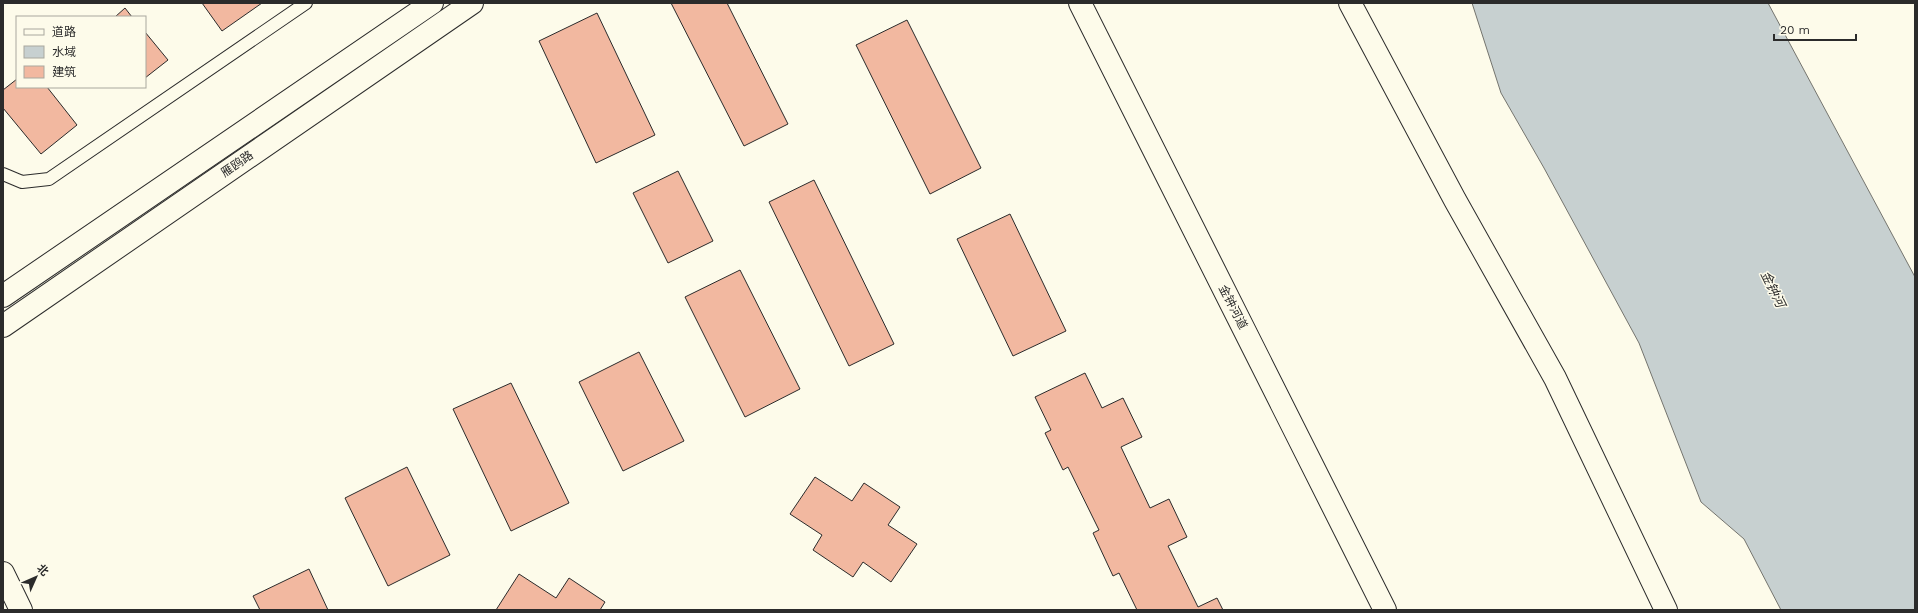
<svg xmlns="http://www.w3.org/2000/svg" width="1918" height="613" font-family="'Work Sans','Noto Sans SC',sans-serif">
<rect width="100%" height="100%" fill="#fdfbea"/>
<polygon fill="#c7d0d0" stroke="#74746e" points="1472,3 1768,3 1915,277 1915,610 1781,610 1744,539 1701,502 1639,343 1544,168 1501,93"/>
<g fill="#f2b8a0" stroke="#2b2b2b">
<polygon points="202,3 262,3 222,31"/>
<polygon points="671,3 727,3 788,124 744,146"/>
<polygon points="125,8 132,17 115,17"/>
<polygon points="597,13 655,135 596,163 539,41"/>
<polygon points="907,20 981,168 930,194 856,45"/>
<polygon points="145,32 168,60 145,78"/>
<polygon points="17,79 17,87 47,87 77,125 41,154 3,108 3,90"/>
<polygon points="678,171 713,241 668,263 633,193"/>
<polygon points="814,180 894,344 849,366 769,202"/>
<polygon points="1010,214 1066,331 1013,356 957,239"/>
<polygon points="740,270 800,389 745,417 685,297"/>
<polygon points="639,352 684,441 623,471 579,382"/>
<polygon points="1085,373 1102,408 1123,398 1142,437 1121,447 1150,508 1169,499 1187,537 1168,546 1198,607 1217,598 1223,610 1137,610 1119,573 1113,576 1093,533 1099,530 1068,467 1063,470 1045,433 1051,430 1035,397"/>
<polygon points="511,383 569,503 511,531 453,409"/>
<polygon points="407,467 450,555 388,586 345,498"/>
<polygon points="815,477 852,501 864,483 900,507 888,525 917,544 891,582 863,562 853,577 813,550 822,535 790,514"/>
<polygon points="309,569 328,610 260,610 253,596"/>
<polygon points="519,574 556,598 569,578 605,602 600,610 496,610"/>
</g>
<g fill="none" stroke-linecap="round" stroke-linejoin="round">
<g stroke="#2b2b2b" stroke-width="14">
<polyline id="lane" points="3,174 22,182 49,179 306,3"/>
</g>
<g stroke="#2b2b2b" stroke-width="24">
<polyline id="street" points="1350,3 1455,200 1555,378 1666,610"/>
</g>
<g stroke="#2b2b2b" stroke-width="24">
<g id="secondary">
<polyline points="1080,3 1385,610"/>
<polyline points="3,296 432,3"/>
<polyline points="3,326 472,3"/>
<polyline points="3,573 21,610"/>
</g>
</g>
<use href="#lane" stroke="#fdfbea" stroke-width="12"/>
<use href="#street" stroke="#fdfbea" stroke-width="22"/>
<use href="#secondary" stroke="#fdfbea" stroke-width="22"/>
</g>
<g text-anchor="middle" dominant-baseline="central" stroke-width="3" stroke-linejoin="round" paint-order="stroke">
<g font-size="12" fill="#2b2b2b" stroke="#fdfbea">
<text transform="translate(237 164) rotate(-35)">雁鸥路</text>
<text transform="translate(1233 307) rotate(63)">金钟河道</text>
</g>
<g font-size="13" font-style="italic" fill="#2b2b2b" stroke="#fdfbea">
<text transform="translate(1773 289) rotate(64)">金钟河</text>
</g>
</g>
<rect width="1918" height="613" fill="none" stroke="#2b2b2b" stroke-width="8"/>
<rect x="16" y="16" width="130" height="72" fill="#fdfbea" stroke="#a9a89e"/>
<rect x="24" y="29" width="20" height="6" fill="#fdfbea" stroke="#a9a89e"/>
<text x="52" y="36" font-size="12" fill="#2b2b2b">道路</text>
<rect x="24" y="46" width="20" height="12" fill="#c7d0d0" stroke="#a9a89e"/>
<text x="52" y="56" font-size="12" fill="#2b2b2b">水域</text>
<rect x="24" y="66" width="20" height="12" fill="#f2b8a0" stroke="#a9a89e"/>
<text x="52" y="76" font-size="12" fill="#2b2b2b">建筑</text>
<g transform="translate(36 577) rotate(45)" stroke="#fdfbea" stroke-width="3" paint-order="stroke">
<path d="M0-3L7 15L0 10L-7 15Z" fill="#2b2b2b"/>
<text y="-6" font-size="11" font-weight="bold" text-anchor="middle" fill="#2b2b2b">北</text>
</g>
<path d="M1774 34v6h82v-6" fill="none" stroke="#2b2b2b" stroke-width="2"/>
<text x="1780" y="34" font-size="12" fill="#2b2b2b" stroke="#fdfbea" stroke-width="3" paint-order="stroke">20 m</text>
</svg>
